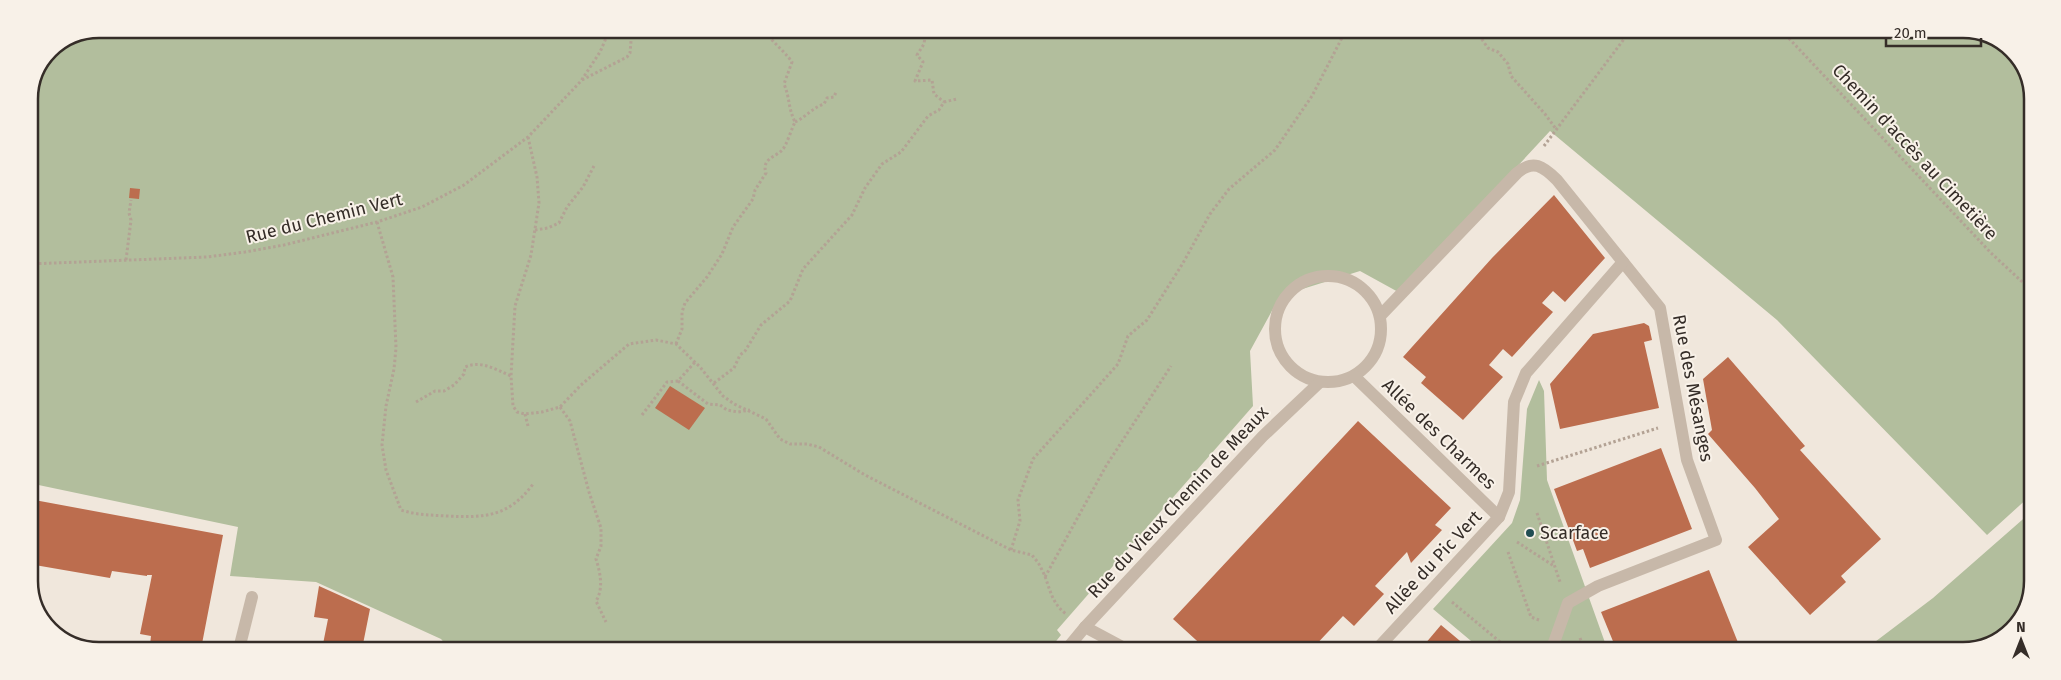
<svg xmlns="http://www.w3.org/2000/svg" width="2061" height="680" font-family="'Fira Sans',sans-serif">
<rect width="100%" height="100%" fill="#f0e7dc"/>
<g fill="#b2be9d">
<polygon points="98,29 1981,31 2018,56 2032,93 2030,496 1987,535 1777,320 1550,131 1400,293 1360,271 1280,296 1250,351 1253,406 1057,630 1061,635 1049,650 450,649 441,639 316,582 230,576 238,527 29,483 29,98 49,49"/>
<polygon points="1539,380 1544,391 1547,480 1608,651 1483,651 1433,609 1512,523 1520,500 1527,409"/>
<polygon points="2030,513 2030,600 2005,637 1963,651 1863,651 1933,598"/>
</g>
<g fill="#bc6d4e">
<polygon points="130,188 140,189 139,199 129,198"/>
<polygon points="1554,195 1605,258 1565,302 1553,291 1542,303 1553,312 1512,357 1503,349 1489,365 1503,377 1463,420 1421,383 1426,377 1403,357 1492,258"/>
<polygon points="1644,323 1649,326 1652,340 1644,342 1659,408 1560,429 1550,384 1593,334"/>
<polygon points="1728,357 1805,446 1800,450 1881,539 1841,576 1846,582 1810,615 1748,547 1779,519 1755,488 1708,434 1712,430 1703,379"/>
<polygon points="670,386 705,408 689,430 655,408"/>
<polygon points="1358,421 1451,508 1435,525 1442,530 1411,563 1407,552 1375,586 1384,594 1354,626 1343,616 1311,650 1207,650 1173,619"/>
<polygon points="1661,448 1692,529 1590,568 1583,549 1577,551 1554,489"/>
<polygon points="29,499 223,535 201,649 134,649 135,642 150,645 151,636 140,634 152,575 147,575 147,576 112,571 110,578 29,564"/>
<polygon points="1709,570 1741,650 1617,651 1601,612"/>
<polygon points="319,586 370,609 362,649 322,649 328,619 314,617"/>
<polygon points="1441,625 1472,651 1419,651"/>
</g>
<g fill="none" stroke-linecap="round" stroke-linejoin="round">
<g stroke="#b3a294" stroke-width="3" stroke-dasharray="2.5 2.5" stroke-linecap="butt">
<polyline points="926,30 924,44 917,55 923,62 915,81 932,80 934,94 944,102"/>
<polyline points="1476,31 1488,48 1498,52 1508,64 1511,76 1545,114 1556,129"/>
<polyline points="1782,31 1991,253 2031,290"/>
<polyline points="582,80 627,57 630,53 632,29"/>
<path d="M 795,122 C 806,117 812,108 824,104 L 827,98 L 834,97 L 836,92"/>
<path d="M 528,137 L 537,177 L 539,203 L 531,255 L 515,306 L 511,376 L 513,406 L 517,412 L 525,414 L 542,412 L 560,407 L 581,385 L 629,344 L 656,340 L 676,344 L 700,367 L 723,396 L 734,404 L 766,419 L 780,439 L 790,444 L 807,444 L 819,447 L 865,475 L 1011,550 L 1032,555 C 1035,559 1039,563 1041,568 C 1050,584 1049,601 1066,614"/>
<polyline points="1544,146 1630,31"/>
<path d="M 377,222 L 393,277 L 396,348 L 394,369 L 386,406 L 382,445 L 386,470 L 401,510 C 416,515 431,515 447,516 C 484,518 509,517 533,484"/>
<polyline points="535,230 548,228 559,223 567,207 583,187 595,164"/>
<polyline points="126,260 131,220 129,213 131,200"/>
<polyline points="29,264 207,257 245,252 284,245 377,222 422,207 464,185 528,137 581,81 600,52 610,29"/>
<path d="M 676,344 L 682,329 L 682,312 L 685,303 L 707,277 L 722,254 L 733,227 L 753,199 L 755,190 L 766,173 C 761,158 777,157 783,149 C 786,146 792,128 795,122 C 788,108 790,98 784,84 L 792,62 C 783,49 773,44 765,30"/>
<polyline points="678,381 708,404 720,405 727,410 738,412 750,410"/>
<polyline points="714,383 734,368 740,355 745,351 761,325 790,301 803,269 852,215 865,188 882,164 901,152 928,116 939,110 944,102 957,99"/>
<path d="M 416,402 L 435,391 L 444,391 L 454,385 L 464,374 L 465,367 C 481,360 495,369 511,376"/>
<path d="M 560,407 L 570,421 L 589,492 L 601,528 L 601,546 L 596,559 C 600,572 604,588 596,601 L 606,622"/>
<polyline points="525,414 528,426"/>
<polyline points="642,415 667,382 678,381 695,362"/>
<polyline points="1537,466 1658,428"/>
<polyline points="1537,513 1560,582"/>
<polyline points="1517,542 1554,566"/>
<polyline points="1011,550 1020,521 1018,500 1033,459 1118,364 1128,336 1147,320 1183,263 1210,214 1229,189 1275,150 1312,96 1346,30"/>
<polyline points="1508,552 1531,617 1539,620"/>
<polyline points="1045,577 1106,466 1171,366"/>
<polyline points="1452,602 1511,651"/>
<polyline points="1580,638 1585,651"/>
</g>
<g stroke="#c7b8a9" stroke-width="12">
<circle cx="1328" cy="329" r="53"/>
<path d="M 1380,316 L 1517,173 C 1533,159 1543,166 1557,180 L 1660,308 L 1687,460 L 1716,540 L 1598,586 L 1568,603 L 1551,651"/>
<polyline points="1354,376 1499,517"/>
<polyline points="1085,627 1128,650"/>
<polyline points="239,649 252,597"/>
<polyline points="1066,650 1085,627 1263,436 1320,382"/>
<polyline points="1376,650 1499,517 1509,492 1514,402 1526,373 1623,262"/>
</g>
</g>
<circle fill="#214e53" stroke="#f8f1e8" stroke-width="2" cx="1530" cy="533" r="5"/>
<g text-anchor="middle" dominant-baseline="central" stroke-width="4" stroke-linejoin="round" paint-order="stroke">
<g font-size="18" fill="#352d28" stroke="#f8f1e8">
<text transform="translate(1915 152) rotate(47)">Chemin d'accès au Cimetière</text>
<text transform="translate(324 218) rotate(-14)">Rue du Chemin Vert</text>
<text transform="translate(1693 388) rotate(79)">Rue des Mésanges</text>
<text transform="translate(1439 434) rotate(44)">Allée des Charmes</text>
<text transform="translate(1178 502) rotate(-47)">Rue du Vieux Chemin de Meaux</text>
<text transform="translate(1433 562) rotate(-47)">Allée du Pic Vert</text>
</g>
<g font-size="18" fill="#352d28" stroke="#f8f1e8" text-anchor="start">
<text x="1540" y="533">Scarface</text>
</g>
</g>
<path d="M0 0H2061V680H0ZM99 38H1963A61 61 0 0 1 2024 99V581A61 61 0 0 1 1963 642H99A61 61 0 0 1 38 581V99A61 61 0 0 1 99 38Z" fill="#f8f1e8" fill-rule="evenodd"/>
<path fill="none" stroke="#352d28" stroke-width="2.5" d="M99 38H1963A61 61 0 0 1 2024 99V581A61 61 0 0 1 1963 642H99A61 61 0 0 1 38 581V99A61 61 0 0 1 99 38Z"/>
<g transform="translate(2021 640)" stroke="#f8f1e8" stroke-width="4" paint-order="stroke">
<path d="M0-4L9 19L0 12L-9 19Z" fill="#352d28"/>
<text y="-8" font-size="14" font-weight="bold" text-anchor="middle" fill="#352d28">N</text>
</g>
<path d="M1886 38v8h95v-8" fill="none" stroke="#352d28" stroke-width="2.5"/>
<text x="1894" y="38" font-size="15" fill="#352d28" stroke="#f8f1e8" stroke-width="4" paint-order="stroke">20 m</text>
</svg>
